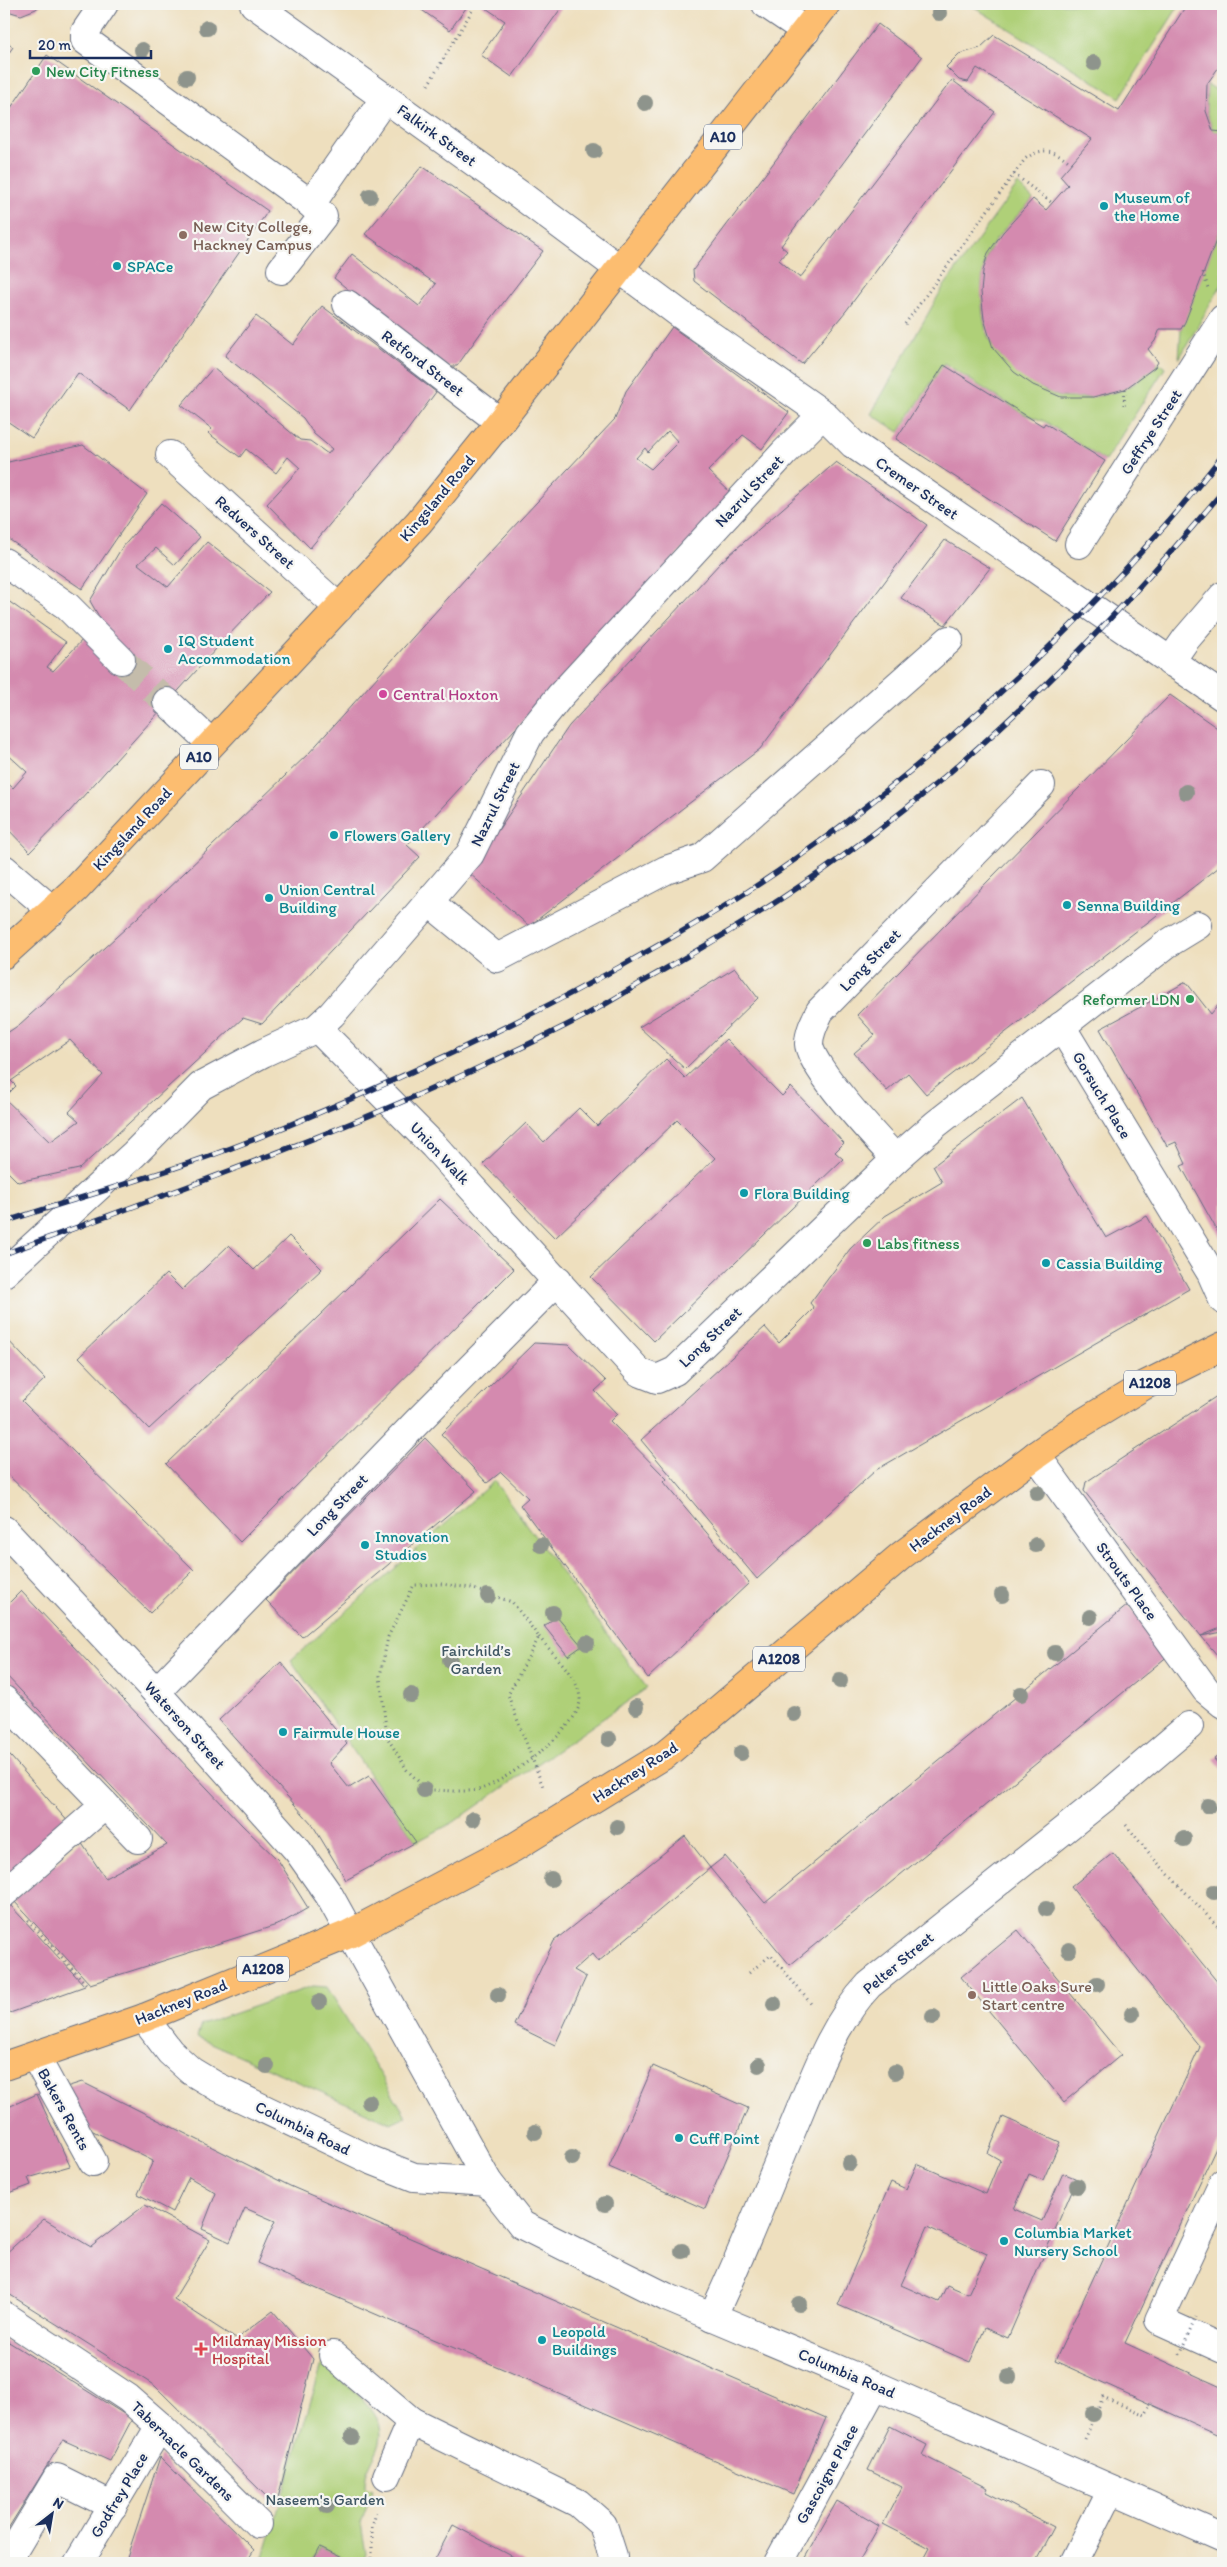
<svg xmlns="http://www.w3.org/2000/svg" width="1227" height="2567" font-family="Itim,sans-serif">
<rect width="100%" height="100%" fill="#f6f6f2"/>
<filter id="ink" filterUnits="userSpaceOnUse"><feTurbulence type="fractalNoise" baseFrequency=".02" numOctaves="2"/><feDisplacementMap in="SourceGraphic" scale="10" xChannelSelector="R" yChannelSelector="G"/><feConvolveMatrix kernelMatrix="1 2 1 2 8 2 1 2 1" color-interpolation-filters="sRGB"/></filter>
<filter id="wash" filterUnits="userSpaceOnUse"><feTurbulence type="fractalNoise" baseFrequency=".0096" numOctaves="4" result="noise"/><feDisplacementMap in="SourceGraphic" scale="20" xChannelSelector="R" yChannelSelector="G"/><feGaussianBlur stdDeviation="1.12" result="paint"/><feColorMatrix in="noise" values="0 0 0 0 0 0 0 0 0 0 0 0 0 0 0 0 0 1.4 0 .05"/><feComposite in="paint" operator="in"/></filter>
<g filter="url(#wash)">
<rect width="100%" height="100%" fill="#eedfbe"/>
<g fill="#afd078" stroke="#65806b">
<polygon points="969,4 1180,4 1120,98"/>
<polygon points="1207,84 1223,94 1222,132 1213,131 1206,111"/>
<path d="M 1018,184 L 1033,199 C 1018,216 996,234 987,255 C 979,278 979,327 994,348 C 1005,365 1040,391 1060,397 C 1075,401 1109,395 1124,389 C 1135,385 1146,374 1155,367 L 1158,362 L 1165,368 L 1105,461 L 1046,422 L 1024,414 L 944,363 L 899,432 L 871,414 L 942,289 Z"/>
<polygon points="1223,222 1223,282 1179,359 1181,329"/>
<polygon points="494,1481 647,1688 454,1822 416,1842 291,1660"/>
<polygon points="313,1986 327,1987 406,2116 391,2123 197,2037 201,2025"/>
<path d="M 322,2364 C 342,2383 388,2410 380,2442 C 376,2458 364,2469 365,2487 L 373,2490 L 361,2523 L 366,2554 L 362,2563 L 353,2563 L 320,2547 L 312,2563 L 262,2563 Z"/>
</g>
<g id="blocks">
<g fill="#d48aaf" fill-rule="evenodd">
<polygon points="4,4 42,4 36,9 21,15 4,10"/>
<polygon points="418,4 469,4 450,30 416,6"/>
<polygon points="480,4 564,4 512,77 481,55 505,21"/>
<polygon points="1187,4 1223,4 1223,61 1207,84 1206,111 1213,131 1223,132 1223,222 1185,322 1181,329 1160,329 1155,341 1148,349 1158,362 1155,367 1125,389 1093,397 1061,397 1033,385 1014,372 993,348 984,319 981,292 983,271 988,253 1003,232 1033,199 1046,210 1068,185 1060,176 1092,139 977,68 968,82 959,80 946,67 959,54 980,48 994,35 1119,111"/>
<polygon points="878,24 922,57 781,246 787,251 779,260 800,278 952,80 995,112 846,311 802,364 694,281 693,270"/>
<polygon points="4,41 13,47 4,60"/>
<polygon points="47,55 268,211 130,410 78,373 32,438 4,419 4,118"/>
<polygon points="422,166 543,251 487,324 457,366 446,366 400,332 334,278 352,254 419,306 436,284 365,234"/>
<polygon points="322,306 436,392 404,435 310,548 267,504 300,468 288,457 276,473 246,449 240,457 208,433 212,429 181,405 213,368 300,440 310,441 328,454 332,449 314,434 303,418 225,356 256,316 293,345"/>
<path d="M 672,327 L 789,412 L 762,449 L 743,435 L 708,471 L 733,495 L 407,845 L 420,857 L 262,1024 L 243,1018 L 79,1169 L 18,1182 L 4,1168 L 4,1098 L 50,1142 L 79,1121 L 69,1112 L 103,1075 L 70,1040 L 11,1081 L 16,1086 L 4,1098 L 4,1035 L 19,1025 L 137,918 L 309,753 L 474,569 L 615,419 L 626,391 ZM 668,431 L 678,442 L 651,469 L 636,458 L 645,448 L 648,452 Z"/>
<polygon points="944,365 1043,426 1045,423 1105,461 1055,541 896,439"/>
<polygon points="83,445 147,494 82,589 4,536 4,463"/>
<polygon points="836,462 927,525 760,749 529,926 469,873 569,726 721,562"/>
<polygon points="161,503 200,537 175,565 156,548 138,564 168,587 207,542 270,592 225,639 69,812 30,852 4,825 4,780 13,788 27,772 4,751 4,598 66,642 47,667 53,671 101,620 90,601 121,549"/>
<polygon points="945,540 990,568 945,625 901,598"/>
<polygon points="1170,695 1223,732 1223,864 926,1094 908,1073 887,1091 854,1053 875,1035 857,1015"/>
<polygon points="735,968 758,998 685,1069 639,1027"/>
<polygon points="1186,982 1211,1014 1223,999 1223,1241 1181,1166 1186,1164 1176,1142 1167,1146 1100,1029"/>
<polygon points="726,1039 782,1096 791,1087 844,1143 835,1152 843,1159 654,1341 591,1277 715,1158 677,1120 555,1238 483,1164 526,1123 544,1142 579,1108 597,1126 666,1059 685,1078"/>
<polygon points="1022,1098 1106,1238 1147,1216 1189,1289 876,1470 757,1579 641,1440 765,1327 779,1343 814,1308 810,1303 850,1249 885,1216 942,1182 933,1166"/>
<polygon points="440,1199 514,1269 240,1542 166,1464"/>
<polygon points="289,1236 322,1269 149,1429 79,1357 166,1274 182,1290 229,1245 254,1270"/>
<polygon points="4,1336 45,1379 22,1401 194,1570 150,1613 4,1471"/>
<polygon points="534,1343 569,1345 606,1381 595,1391 617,1414 610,1421 667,1479 664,1482 749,1583 648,1678 520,1505 528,1498 501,1472 487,1483 441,1434"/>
<polygon points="1223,1392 1223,1627 1201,1636 1223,1632 1223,1662 1201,1636 1084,1491 1086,1482"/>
<polygon points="425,1438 476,1491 302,1637 266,1600"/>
<polygon points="21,1591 242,1825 278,1860 308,1908 280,1924 90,1984 14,1901 81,1842 105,1878 167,1845 4,1673 4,1608"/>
<polygon points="1128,1605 1169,1655 790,1965 710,1868 725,1856 765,1903"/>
<polygon points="557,1616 582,1646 568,1656 544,1626"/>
<polygon points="281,1662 347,1744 329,1763 349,1788 369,1776 416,1842 346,1880 312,1824 219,1720"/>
<polygon points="4,1749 70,1824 4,1875"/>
<polygon points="1223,1752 1223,1770 1214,1759"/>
<polygon points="685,1836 710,1868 598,1962 592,1954 574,1970 586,1977 555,2045 514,2025 554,1941"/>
<polygon points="1113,1853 1223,1989 1223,2133 1125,2343 1223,2388 1223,2437 1055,2361 1200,2047 1071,1887"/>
<polygon points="10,1905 85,1986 10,2013 4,2006 4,1910"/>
<polygon points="1018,1930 1121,2055 1064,2102 961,1977"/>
<polygon points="653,2066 748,2108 705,2209 609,2167"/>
<polygon points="82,2082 290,2186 826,2418 793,2494 257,2263 275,2221 245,2208 230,2242 202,2229 216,2193 189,2177 172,2212 138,2194 153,2161 79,2124 60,2089"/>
<polygon points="37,2094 70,2166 28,2178 31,2185 4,2195 4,2109"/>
<path d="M 1003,2117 L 1060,2142 L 1043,2180 L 1029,2174 L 1014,2209 L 1042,2221 L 1063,2173 L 1077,2179 L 1008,2338 L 985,2328 L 970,2362 L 838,2305 L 891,2182 L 906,2189 L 917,2164 L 986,2194 L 1000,2160 L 988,2153 ZM 927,2227 L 987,2254 L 968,2294 L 947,2285 L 939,2302 L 901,2285 Z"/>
<polygon points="145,2205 210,2240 174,2299 236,2339 273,2311 313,2359 276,2506 155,2386 4,2291 4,2255 44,2219 91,2247"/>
<polygon points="4,2339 132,2419 110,2461 63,2440 4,2535"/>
<polygon points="890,2426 927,2445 922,2455 988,2488 986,2492 1054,2527 1035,2563 922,2563 930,2548 883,2524 902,2487 868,2470"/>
<polygon points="160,2457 254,2550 246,2563 125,2563"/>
<polygon points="837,2501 879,2526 858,2563 802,2563"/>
<polygon points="453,2525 525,2563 433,2563"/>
<polygon points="320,2547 353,2563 312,2563"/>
</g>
</g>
</g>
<g filter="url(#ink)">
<use href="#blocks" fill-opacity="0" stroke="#656d80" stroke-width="1"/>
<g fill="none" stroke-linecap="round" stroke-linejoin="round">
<polyline stroke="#c4bcab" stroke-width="28" stroke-dasharray="28 14" stroke-linecap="butt" points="121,660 167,702"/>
<g stroke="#656d80" stroke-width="30">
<g id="minor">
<polyline points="104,4 85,32 85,40 311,204 385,98"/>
<polyline points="254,4 523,197 680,314 823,414 853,444 1223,697"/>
<polyline points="766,4 806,31"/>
<polyline points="281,270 323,216 311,204"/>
<polyline points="347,304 500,422"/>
<polyline points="170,455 339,608"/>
<polyline points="1079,544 1223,319"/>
<polyline points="4,562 67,606 121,660"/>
<polyline points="1170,662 1186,639 1223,596"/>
<polyline points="167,702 211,743"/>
<polyline points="4,869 53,911"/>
<polyline points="429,902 497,958 666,870 702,858 949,640"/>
<polyline points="1061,1026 1211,1273 1223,1300"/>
<polyline points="317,1028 434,1146 639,1372 657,1379 675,1371 896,1159 936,1124 1167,944 1198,925"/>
<path d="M 896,1159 C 878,1140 810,1067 809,1044 C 809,1032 815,1021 820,1011 L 1041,785"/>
<polyline points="4,1273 134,1154 201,1086 263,1053 317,1028 332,1014 470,854 530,733 560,696 784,453 823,414"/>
<polyline points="1036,1455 1206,1690 1223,1704"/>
<polyline points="4,1530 156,1692 298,1851 329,1895 488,2182 522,2225 666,2297 875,2385 1223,2538"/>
<polyline points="156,1692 417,1422 558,1280"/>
<polyline points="4,1700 138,1839"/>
<polyline points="4,1893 105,1805"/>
<polyline points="144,2018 170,2052 191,2071 216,2086 371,2160 414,2177 488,2182"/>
<polyline points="35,2056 93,2162"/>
<polyline points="1223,2183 1159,2320 1223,2349"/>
<polyline points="4,2316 128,2398 160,2426 258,2524"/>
<path d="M 712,2317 C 742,2255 767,2189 794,2125 C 814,2077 833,2023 869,1985 L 1104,1798 L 1189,1726"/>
<polyline points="333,2355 411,2421"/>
<polyline points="387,2476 411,2421 578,2503 603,2525 613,2556 612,2563"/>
<polyline points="6,2563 57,2478 113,2506"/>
<polyline points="78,2563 160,2426"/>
<polyline points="778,2563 875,2385"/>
<polyline points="1074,2563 1111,2489"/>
</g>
</g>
<g stroke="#656d80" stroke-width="30">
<polyline id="major" points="4,2066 144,2018 349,1934 513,1848 666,1754 902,1555 1036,1455 1079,1425 1145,1385 1223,1346"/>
</g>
<g stroke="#656d80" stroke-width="30">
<polyline id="highway" points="4,954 77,888 419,522 500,422 826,4"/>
</g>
<g stroke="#656d80" stroke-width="3" stroke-dasharray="1 4" stroke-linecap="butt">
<polyline points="428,85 476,4"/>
<polyline points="1014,174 1052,203"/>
<polyline points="1203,272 1208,288"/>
<path d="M 905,324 L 1025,159 C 1043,146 1055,150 1071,163"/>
<polyline points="1124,405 1125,389"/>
<path d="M 539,1637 C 552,1654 579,1676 580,1699 C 581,1728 506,1781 481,1789 C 467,1793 446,1790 432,1790 L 424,1787 L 407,1770 L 387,1737 L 380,1676 L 388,1637 L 414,1585 L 441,1584 L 471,1588 L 512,1602 L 539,1637 L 508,1695 L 543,1787"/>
<polyline points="1126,1825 1154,1859 1223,1932"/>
<polyline points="28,1920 86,1984"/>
<polyline points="749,1973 771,1955 812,2005"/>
<polyline points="1085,2439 1103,2397 1145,2415 1152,2403"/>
<polyline points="372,2563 372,2527 377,2510"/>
</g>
<use href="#minor" stroke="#fff" stroke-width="28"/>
<use href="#major" stroke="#fcbd6f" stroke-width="28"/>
<use href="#highway" stroke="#fcbd6f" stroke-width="28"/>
<g stroke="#1b2f5e" stroke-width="5.5">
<g id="rail">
<path d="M 4,1222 C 87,1195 174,1171 255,1139 C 417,1074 574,998 723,907 C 803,858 876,801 947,740 C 1048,653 1141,560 1223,455"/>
<path d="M 4,1254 C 192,1185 382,1119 561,1028 C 590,1014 617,997 644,981 C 712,943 780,902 843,856 C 986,754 1111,625 1223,491"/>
</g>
</g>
<use href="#rail" stroke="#f6f6f2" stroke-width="4" stroke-dasharray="11" stroke-linecap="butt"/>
<polyline stroke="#656d80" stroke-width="3" stroke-dasharray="1 4" stroke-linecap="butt" points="1180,2354 1196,2317"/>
</g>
<g fill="#8e948c">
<circle cx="939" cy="13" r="8"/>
<circle cx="207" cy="28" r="8"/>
<circle cx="142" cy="50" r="8"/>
<circle cx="1094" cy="63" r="8"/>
<circle cx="187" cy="77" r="8"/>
<circle cx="645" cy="103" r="8"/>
<circle cx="594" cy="151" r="8"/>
<circle cx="370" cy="196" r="8"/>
<circle cx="1186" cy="792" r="8"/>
<circle cx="1037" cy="1493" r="8"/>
<circle cx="541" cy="1545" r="8"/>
<circle cx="1036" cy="1545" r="8"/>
<circle cx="1002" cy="1595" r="8"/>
<circle cx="488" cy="1596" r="8"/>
<circle cx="553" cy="1613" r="8"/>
<circle cx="1090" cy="1617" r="8"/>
<circle cx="587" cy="1643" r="8"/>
<circle cx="1055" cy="1653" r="8"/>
<circle cx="450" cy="1660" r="8"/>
<circle cx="840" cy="1681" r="8"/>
<circle cx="1021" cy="1694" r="8"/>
<circle cx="411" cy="1695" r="8"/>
<circle cx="636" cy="1707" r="8"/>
<circle cx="794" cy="1714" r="8"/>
<circle cx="609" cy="1739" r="8"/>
<circle cx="741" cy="1753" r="8"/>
<circle cx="424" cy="1790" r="8"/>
<circle cx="1208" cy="1806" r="8"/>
<circle cx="473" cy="1819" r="8"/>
<circle cx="617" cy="1827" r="8"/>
<circle cx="1184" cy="1839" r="8"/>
<circle cx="551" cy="1879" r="8"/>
<circle cx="1214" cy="1892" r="8"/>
<circle cx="1046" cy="1909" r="8"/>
<circle cx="1069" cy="1950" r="8"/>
<circle cx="1097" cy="1984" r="8"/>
<circle cx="498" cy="1995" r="8"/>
<circle cx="319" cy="2002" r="8"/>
<circle cx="774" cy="2004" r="8"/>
<circle cx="1132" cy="2014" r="8"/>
<circle cx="933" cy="2017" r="8"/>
<circle cx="759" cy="2065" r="8"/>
<circle cx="267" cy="2066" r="8"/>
<circle cx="895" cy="2072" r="8"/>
<circle cx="369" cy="2102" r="8"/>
<circle cx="535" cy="2132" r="8"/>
<circle cx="572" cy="2158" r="8"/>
<circle cx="849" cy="2163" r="8"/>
<circle cx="1077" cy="2186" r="8"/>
<circle cx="605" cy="2204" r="8"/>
<circle cx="682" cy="2251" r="8"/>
<circle cx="799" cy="2304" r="8"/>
<circle cx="1009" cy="2377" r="8"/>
<circle cx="1093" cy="2414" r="8"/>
<circle cx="352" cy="2437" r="8"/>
<circle cx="327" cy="2506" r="8"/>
</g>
</g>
<g fill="#2e9e5b" stroke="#f6f6f2" stroke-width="2">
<circle cx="36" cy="71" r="5"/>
<circle cx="1190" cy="999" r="5"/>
<circle cx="867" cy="1243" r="5"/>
</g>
<g fill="#0f9aa8" stroke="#f6f6f2" stroke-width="2">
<circle cx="1104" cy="206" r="5"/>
<circle cx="117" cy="266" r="5"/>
<circle cx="168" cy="649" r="5"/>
<circle cx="334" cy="835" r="5"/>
<circle cx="269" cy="898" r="5"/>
<circle cx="1067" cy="905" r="5"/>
<circle cx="744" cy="1193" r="5"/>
<circle cx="1046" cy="1263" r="5"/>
<circle cx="365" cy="1545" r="5"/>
<circle cx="283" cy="1732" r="5"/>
<circle cx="679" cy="2138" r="5"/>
<circle cx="1004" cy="2241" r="5"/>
<circle cx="542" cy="2340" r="5"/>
</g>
<g fill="#8d6e63" stroke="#f6f6f2" stroke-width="2">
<circle cx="183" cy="235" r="5"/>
<circle cx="972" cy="1995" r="5"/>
</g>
<circle fill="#d1479c" stroke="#f6f6f2" stroke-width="2" cx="383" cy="694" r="5"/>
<path fill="#e0444e" stroke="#f6f6f2" stroke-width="2" d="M198.5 2341.5h5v5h5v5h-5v5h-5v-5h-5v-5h5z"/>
<g text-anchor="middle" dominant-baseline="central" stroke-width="4.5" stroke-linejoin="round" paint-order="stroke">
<g fill="#f6f6f2" stroke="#5d6b8a" stroke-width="1">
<rect x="704" y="124.5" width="38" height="25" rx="4"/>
<rect x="180" y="744.5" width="38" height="25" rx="4"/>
<rect x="1124" y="1370.5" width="52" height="25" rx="4"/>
<rect x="753" y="1646.5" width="52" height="25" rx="4"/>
<rect x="237" y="1956.5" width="52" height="25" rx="4"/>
</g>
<g font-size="15" font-weight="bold" fill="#1b2f5e">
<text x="723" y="137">A10</text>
<text x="199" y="757">A10</text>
<text x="1150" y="1383">A1208</text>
<text x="779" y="1659">A1208</text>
<text x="263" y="1969">A1208</text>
</g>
<g font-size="16" fill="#27864d" stroke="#f6f6f2" text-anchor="start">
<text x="46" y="71">New City Fitness</text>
<text x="1180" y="999" text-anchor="end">Reformer LDN</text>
<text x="877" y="1243">Labs fitness</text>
</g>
<g font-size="16" fill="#1b2f5e" stroke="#f6f6f2">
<text transform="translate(437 135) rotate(36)">Falkirk Street</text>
<text transform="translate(423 363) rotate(37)">Retford Street</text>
<text transform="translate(1151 432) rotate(-57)">Geffrye Street</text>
<text transform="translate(917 488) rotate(35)">Cremer Street</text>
<text transform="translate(749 491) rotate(-47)">Nazrul Street</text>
<text transform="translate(437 498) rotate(-50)">Kingsland Road</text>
<text transform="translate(255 532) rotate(42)">Redvers Street</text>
<text transform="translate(495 804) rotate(-64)">Nazrul Street</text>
<text transform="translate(132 829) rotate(-47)">Kingsland Road</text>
<text transform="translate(870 960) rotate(-46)">Long Street</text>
<text transform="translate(1102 1095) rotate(59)">Gorsuch Place</text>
<text transform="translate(440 1153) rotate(47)">Union Walk</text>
<text transform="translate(710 1337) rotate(-44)">Long Street</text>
<text transform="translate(337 1505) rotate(-46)">Long Street</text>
<text transform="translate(950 1519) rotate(-37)">Hackney Road</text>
<text transform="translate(1127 1581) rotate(54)">Strouts Place</text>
<text transform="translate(185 1725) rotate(48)">Waterson Street</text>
<text transform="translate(635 1772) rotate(-33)">Hackney Road</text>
<text transform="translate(898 1963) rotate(-40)">Pelter Street</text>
<text transform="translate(181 2002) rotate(-22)">Hackney Road</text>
<text transform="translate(64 2109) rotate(61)">Bakers Rents</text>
<text transform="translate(303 2128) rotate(26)">Columbia Road</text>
<text transform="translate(847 2373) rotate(23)">Columbia Road</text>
<text transform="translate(183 2451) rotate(44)">Tabernacle Gardens</text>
<text transform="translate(827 2474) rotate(-61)">Gascoigne Place</text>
<text transform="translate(119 2495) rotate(-59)">Godfrey Place</text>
</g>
<g font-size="16" fill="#0d838f" stroke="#f6f6f2" text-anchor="start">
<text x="1114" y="197">Museum of<tspan x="1114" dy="18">the Home</tspan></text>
<text x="127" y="266">SPACe</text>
<text x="178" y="640">IQ Student<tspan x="178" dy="18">Accommodation</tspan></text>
<text x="344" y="835">Flowers Gallery</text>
<text x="279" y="889">Union Central<tspan x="279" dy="18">Building</tspan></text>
<text x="1077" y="905">Senna Building</text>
<text x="754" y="1193">Flora Building</text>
<text x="1056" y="1263">Cassia Building</text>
<text x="375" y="1536">Innovation<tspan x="375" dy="18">Studios</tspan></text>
<text x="293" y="1732">Fairmule House</text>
<text x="689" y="2138">Cuff Point</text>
<text x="1014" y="2232">Columbia Market<tspan x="1014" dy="18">Nursery School</tspan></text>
<text x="552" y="2331">Leopold<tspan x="552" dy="18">Buildings</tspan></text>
</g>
<g font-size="16" fill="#785e54" stroke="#f6f6f2" text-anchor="start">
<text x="193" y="226">New City College,<tspan x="193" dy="18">Hackney Campus</tspan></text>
<text x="982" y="1986">Little Oaks Sure<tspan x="982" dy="18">Start centre</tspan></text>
</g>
<g font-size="16" fill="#b23c85" stroke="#f6f6f2" text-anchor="start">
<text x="393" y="694">Central Hoxton</text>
</g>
<g font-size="16" fill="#405764" stroke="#f6f6f2">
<text x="476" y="1650">Fairchild’s<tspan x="476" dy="18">Garden</tspan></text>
<text x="325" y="2499">Naseem's Garden</text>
</g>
<g font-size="16" fill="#be3a42" stroke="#f6f6f2" text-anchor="start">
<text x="212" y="2340">Mildmay Mission<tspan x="212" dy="18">Hospital</tspan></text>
</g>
</g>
<rect width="1227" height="2567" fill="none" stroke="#f6f6f2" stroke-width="20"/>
<g transform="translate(52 2514) rotate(31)" stroke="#f6f6f2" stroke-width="4" paint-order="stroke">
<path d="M0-4L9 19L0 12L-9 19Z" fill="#1b2f5e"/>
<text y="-8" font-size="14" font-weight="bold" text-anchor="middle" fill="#1b2f5e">N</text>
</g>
<path d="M30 50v8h121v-8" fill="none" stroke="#1b2f5e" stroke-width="2.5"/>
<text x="38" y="50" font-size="15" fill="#1b2f5e" stroke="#f6f6f2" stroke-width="4" paint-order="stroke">20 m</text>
</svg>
